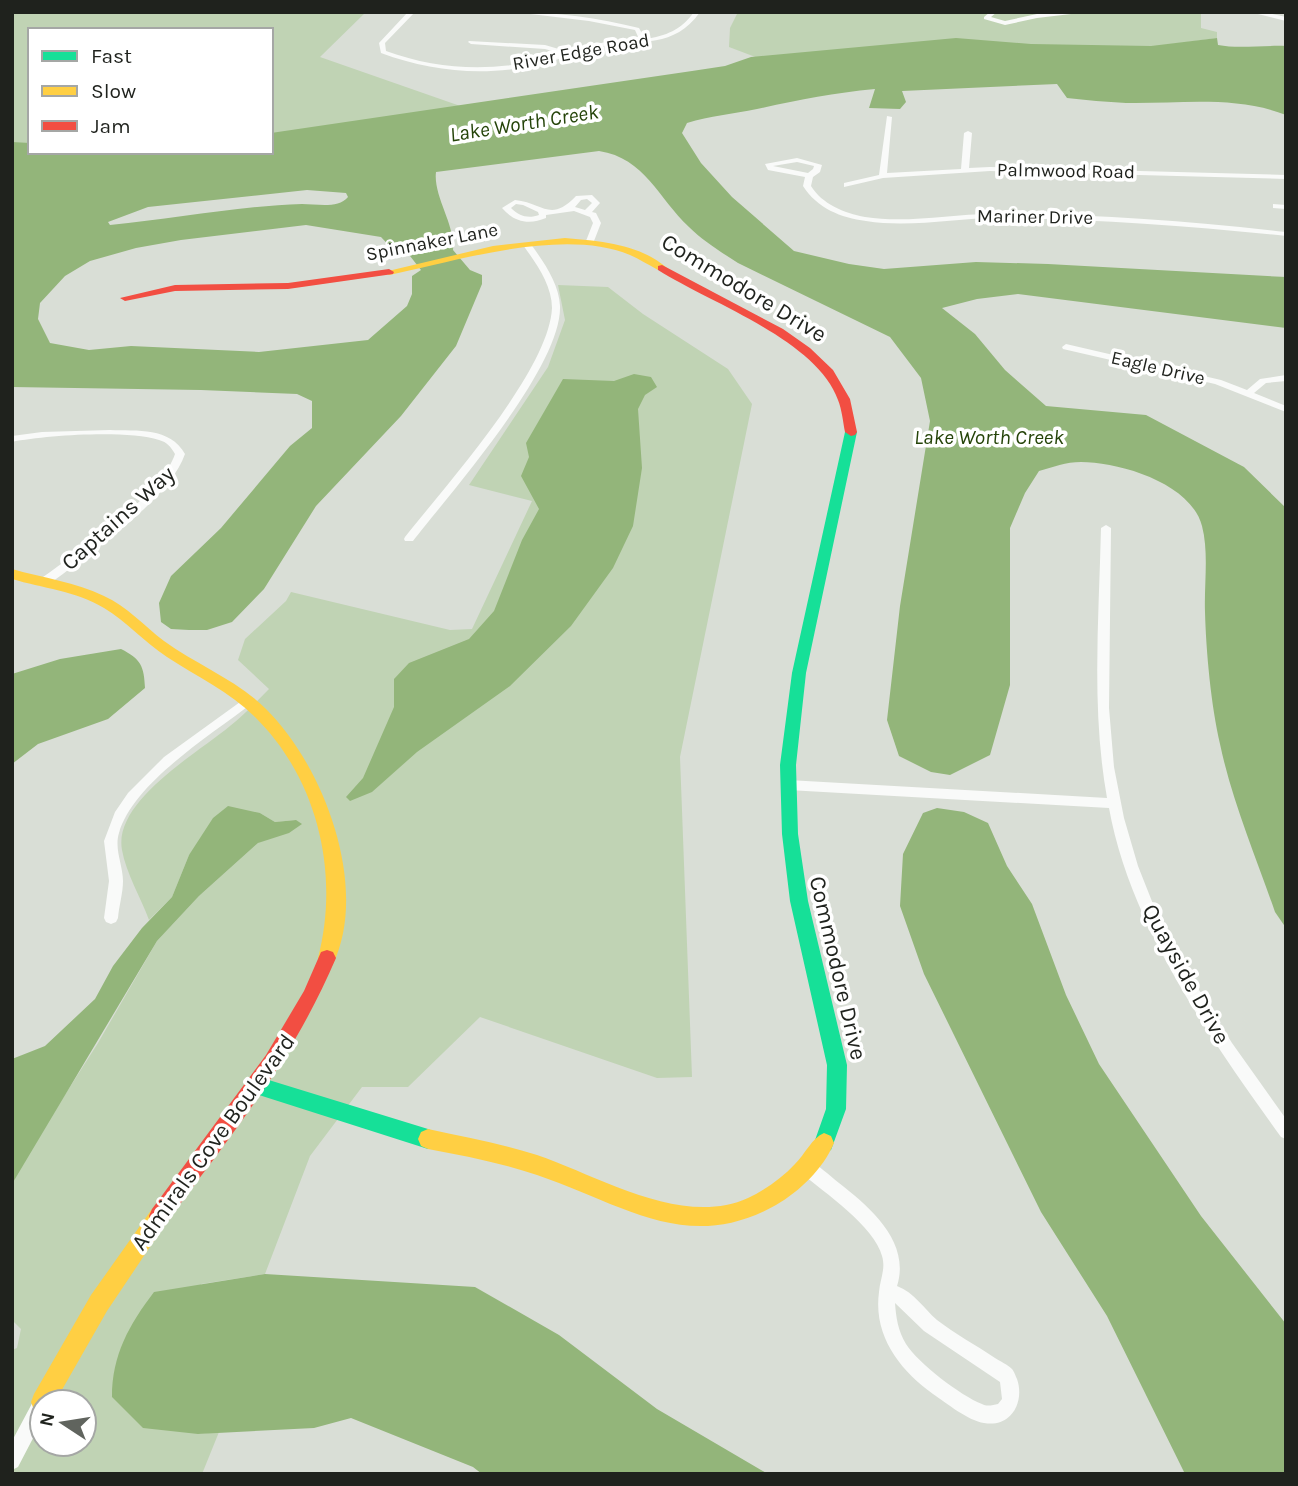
<svg xmlns="http://www.w3.org/2000/svg" width="1298" height="1486" font-family="Karla,sans-serif">
<rect width="100%" height="100%" fill="#d9ded6"/>
<g fill="#c0d3b4" fill-rule="evenodd">
<polygon points="12,12 366,12 320,57 466,108 271,134 271,30 30,30 30,147 12,146"/>
<polygon points="738,12 1201,12 1201,28 1217,32 1217,38 1151,47 837,53 758,58 729,47 730,28"/>
<path d="M 558,285 L 608,287 L 643,314 L 728,369 L 752,404 L 680,757 L 692,1077 L 657,1078 L 480,1017 L 408,1087 L 362,1087 L 310,1156 L 265,1274 L 201,1284 L 198,1434 L 219,1432 L 202,1474 L 12,1474 L 12,1350 L 17,1348 L 21,1329 L 12,1320 L 12,1184 L 29,1151 L 98,1043 L 157,941 L 199,896 L 259,842 L 273,837 L 296,820 L 275,822 L 260,813 L 189,855 L 172,897 L 149,920 C 141,898 126,873 122,850 C 113,801 198,753 230,726 C 244,715 257,701 269,689 L 238,660 L 245,639 L 286,601 L 291,592 L 450,630 L 472,629 L 532,501 L 469,485 L 548,367 L 565,320 ZM 42,1402 L 84,1402 L 84,1444 L 42,1444 Z"/>
</g>
<g fill="#93b57a" fill-rule="evenodd">
<path d="M 956,38 L 1031,44 L 1151,46 L 1217,38 L 1218,45 C 1238,49 1264,45 1286,46 L 1286,115 C 1235,95 1179,104 1126,103 C 1106,102 1086,100 1067,98 L 1057,84 L 902,91 L 906,102 L 900,109 L 869,108 L 875,89 C 832,93 798,100 757,109 C 733,114 710,116 687,123 L 682,133 L 701,163 L 732,197 L 794,251 L 849,264 L 884,269 L 976,262 L 1048,264 L 1286,277 L 1286,328 L 1018,294 L 977,299 L 942,308 L 975,334 L 1005,370 L 1046,406 L 1146,415 L 1244,467 L 1286,508 L 1286,928 L 1275,912 C 1256,857 1232,801 1220,744 C 1211,706 1206,651 1205,612 C 1204,584 1209,553 1202,526 C 1191,483 1119,462 1081,462 C 1066,462 1053,467 1039,471 L 1025,493 L 1010,528 L 1010,685 L 990,755 L 950,775 L 931,772 L 899,756 L 887,720 L 900,606 L 930,421 L 921,378 L 890,337 L 738,263 C 721,252 703,241 689,227 C 658,198 645,158 599,151 L 436,172 C 433,196 456,226 453,250 L 470,270 L 482,275 L 482,284 L 456,346 L 401,416 L 316,506 L 264,589 L 232,622 L 207,630 L 189,630 L 171,629 L 161,622 L 159,603 L 171,576 L 221,528 L 290,446 L 312,428 L 312,401 L 297,394 L 201,390 L 12,387 L 12,142 L 30,143 L 30,152 L 271,152 L 271,133 L 692,71 L 725,66 L 751,57 ZM 307,190 L 346,193 L 348,197 C 338,209 317,204 302,204 C 238,206 174,219 110,225 L 108,222 L 148,207 ZM 306,225 L 381,237 L 399,256 L 410,256 L 421,270 L 412,276 L 412,294 L 407,306 L 368,340 L 259,352 L 131,346 L 89,350 L 50,343 L 38,319 L 40,303 L 65,276 L 90,261 L 136,248 L 181,240 Z"/>
<polygon points="634,374 651,377 657,387 645,395 638,409 642,468 633,526 613,568 571,626 510,686 417,752 372,792 350,801 346,797 363,778 394,707 394,679 409,663 469,639 494,611 522,540 539,509 521,476 529,457 526,443 563,379 614,381"/>
<path d="M 121,649 C 141,659 144,666 145,688 L 108,719 L 38,744 L 12,764 L 12,674 L 60,659 Z"/>
<polygon points="228,806 260,813 275,822 296,820 302,824 289,833 258,843 199,896 157,941 12,1184 12,1059 45,1046 95,999 113,966 142,928 172,897 189,855 213,818"/>
<polygon points="937,808 964,812 988,823 1007,866 1032,904 1066,995 1099,1064 1201,1216 1286,1324 1286,1474 1185,1474 1107,1316 1041,1212 924,974 900,906 903,854 923,813"/>
<path d="M 265,1274 L 475,1287 L 559,1335 L 657,1409 L 768,1474 L 482,1474 L 473,1467 L 351,1418 L 314,1428 L 198,1434 L 143,1428 L 112,1397 C 112,1355 129,1325 154,1292 Z"/>
</g>
<g fill="none" stroke-linecap="round" stroke-linejoin="round">
<g fill="#f9faf9" fill-rule="evenodd">
<path d="M 408,12 L 415,12 L 385,43 L 386,51 C 443,72 504,72 563,54 L 545,49 L 471,44 L 468,42 L 469,41 L 545,45 L 569,52 L 605,42 L 639,39 L 635,30 L 589,21 L 514,12 C 557,12 598,18 639,28 L 645,39 C 666,36 681,30 694,12 L 700,12 C 674,49 641,39 603,46 C 581,50 561,60 540,64 C 487,77 432,72 381,53 L 379,43 Z"/>
<polygon points="990,12 997,12 991,17 1005,21 1037,14 1088,12 1037,18 1005,25 984,19 984,17"/>
<polygon points="1112,12 1143,12 1140,14"/>
<polygon points="1250,12 1263,12 1286,17 1286,21"/>
<polygon points="887,116 892,117 887,173 961,169 964,133 968,131 972,133 969,168 990,167 1286,175 1286,179 990,171 883,178 844,187 844,183 879,175"/>
<path d="M 797,158 L 822,165 L 820,172 L 813,177 L 811,186 C 822,204 844,213 865,217 C 909,224 954,213 998,214 C 1094,214 1190,221 1286,232 L 1286,236 C 1190,226 1095,219 999,218 C 955,218 910,228 866,221 C 841,218 817,208 803,186 L 805,177 L 768,170 L 765,164 ZM 797,162 L 814,166 L 813,169 L 808,173 L 773,166 Z"/>
<path d="M 592,195 L 600,203 L 592,212 L 596,213 L 601,223 L 594,241 L 590,243 L 586,241 L 593,223 L 590,217 L 574,211 L 546,215 L 546,218 C 529,225 514,222 502,208 L 515,200 C 544,203 550,223 576,196 ZM 587,199 L 592,203 L 585,210 L 575,207 L 581,200 ZM 516,204 L 523,205 L 538,212 L 539,215 C 528,219 519,216 511,208 Z"/>
<polygon points="1273,204 1286,205 1286,209 1273,208"/>
<path d="M 524,243 L 530,243 C 543,261 559,283 560,306 C 562,367 451,492 413,541 L 405,541 L 404,539 L 405,537 C 446,485 549,371 552,308 C 552,285 536,263 523,245 Z"/>
<polygon points="1066,344 1221,380 1247,390 1260,379 1286,375 1286,381 1266,383 1254,393 1286,406 1286,412 1215,384 1063,349 1062,347"/>
<path d="M 110,430 C 137,431 170,427 185,454 C 169,501 87,555 47,586 L 39,586 L 38,583 L 39,580 C 76,553 161,496 175,454 C 171,447 167,442 159,440 C 127,430 47,435 12,442 L 12,436 L 42,432 Z"/>
<path d="M 1106,525 L 1111,528 L 1109,708 L 1114,767 L 1124,818 L 1138,866 L 1157,914 L 1178,956 L 1232,1043 L 1286,1119 L 1286,1139 L 1281,1137 C 1212,1041 1130,926 1109,808 L 788,790 L 784,788 L 782,785 L 784,782 L 788,780 L 1107,798 C 1091,708 1099,618 1101,528 Z"/>
<path d="M 247,697 L 251,698 L 253,701 L 251,704 C 211,735 133,783 119,833 C 114,849 123,865 123,881 C 123,893 119,906 118,918 L 116,922 L 111,924 L 106,922 L 104,918 L 109,881 L 104,841 L 115,812 L 128,793 L 164,757 Z"/>
<path d="M 807,1160 C 819,1165 829,1175 839,1183 C 870,1207 911,1242 897,1286 C 915,1293 923,1308 937,1320 C 955,1334 976,1345 995,1358 C 1000,1361 1008,1365 1012,1369 C 1014,1371 1016,1377 1017,1379 C 1025,1402 1011,1428 984,1423 C 969,1421 946,1403 933,1394 C 900,1370 873,1336 879,1292 C 880,1279 886,1269 882,1256 C 875,1227 824,1192 801,1173 L 799,1168 L 801,1163 ZM 895,1303 L 924,1331 L 1000,1382 L 1002,1399 L 998,1404 C 993,1405 987,1407 982,1404 C 961,1396 918,1363 906,1344 C 898,1331 896,1317 895,1303 Z"/>
<polygon points="42,1393 48,1396 51,1402 42,1402 42,1421 18,1467 12,1470 12,1441 36,1396"/>
</g>
<g fill="#16e098" fill-rule="evenodd">
<polygon points="851,428 857,432 806,673 796,765 798,834 808,901 847,1065 846,1109 831,1150 824,1153 817,1150 814,1143 826,1109 827,1065 790,901 782,834 780,765 792,673 845,432"/>
<polygon points="259,1077 428,1129 435,1132 438,1139 435,1146 428,1149 259,1095 252,1092 249,1086 252,1080"/>
</g>
<g fill="#ffcf43" fill-rule="evenodd">
<path d="M 565,238 C 600,241 640,244 667,268 L 658,270 C 649,265 639,259 630,255 C 563,227 457,261 389,275 L 384,272 L 493,246 Z"/>
<path d="M 12,569 C 43,578 76,582 104,596 C 127,606 144,626 164,641 C 197,665 237,680 266,709 C 323,765 370,886 333,964 L 327,966 L 321,964 L 318,958 C 340,874 318,779 255,717 C 230,692 196,676 167,657 C 144,642 126,621 104,608 C 76,591 42,588 12,579 Z"/>
<path d="M 428,1129 C 465,1137 502,1144 537,1155 C 599,1176 682,1228 748,1198 C 765,1190 782,1178 795,1164 C 805,1154 812,1138 824,1133 L 831,1136 L 834,1143 C 823,1169 800,1191 776,1205 C 687,1255 623,1204 537,1175 C 502,1163 465,1156 428,1149 L 421,1146 L 418,1139 L 421,1132 Z"/>
<polygon points="159,1206 166,1209 169,1216 166,1223 107,1311 55,1402 42,1402 42,1413 34,1410 31,1402 34,1394 91,1295 152,1209"/>
</g>
<g fill="#f24e42" fill-rule="evenodd">
<path d="M 662,265 L 783,329 L 810,348 L 833,370 L 850,399 L 857,432 L 855,435 L 851,436 L 845,432 C 843,422 842,410 838,400 C 817,340 710,303 658,270 L 658,266 Z"/>
<polygon points="389,269 394,272 393,274 288,289 175,291 125,301 120,298 175,285 288,283"/>
<path d="M 327,950 L 333,952 L 336,958 C 292,1061 232,1134 166,1223 L 159,1226 L 152,1223 L 149,1216 L 152,1209 L 266,1055 L 304,991 L 321,952 Z"/>
</g>
</g>
<g text-anchor="middle" dominant-baseline="central" stroke-width="7" stroke-linejoin="round" paint-order="stroke">
<g font-size="19" fill="#1f221d" stroke="#fff">
<text transform="translate(581 52) rotate(-10)">River Edge Road</text>
<text transform="translate(1066 171) rotate(1)">Palmwood Road</text>
<text transform="translate(1035 217) rotate(1)">Mariner Drive</text>
<text transform="translate(432 242) rotate(-11)">Spinnaker Lane</text>
<text transform="translate(1158 368) rotate(13)">Eagle Drive</text>
</g>
<g font-size="21" font-style="italic" fill="#254409" stroke="#fff">
<text transform="translate(524 123) rotate(-9)">Lake Worth Creek</text>
<text x="989" y="437">Lake Worth Creek</text>
</g>
<g font-size="23" fill="#1f221d" stroke="#fff">
<text transform="translate(744 288) rotate(31)">Commodore Drive</text>
<text transform="translate(118 518) rotate(-42)">Captains Way</text>
<text transform="translate(838 968) rotate(77)">Commodore Drive</text>
<text transform="translate(1186 974) rotate(61)">Quayside Drive</text>
<text transform="translate(213 1142) rotate(-54)">Admirals Cove Boulevard</text>
</g>
</g>
<rect width="1298" height="1486" fill="none" stroke="#1f221d" stroke-width="28"/>
<rect x="28" y="28" width="245" height="126" fill="#ffffff" stroke="#a5a7a5" stroke-width="2"/>
<rect x="42" y="51" width="35" height="10" fill="#16e098" stroke="#a5a7a5" stroke-width="2"/>
<text x="91" y="63" font-size="21" fill="#1f221d">Fast</text>
<rect x="42" y="86" width="35" height="10" fill="#ffcf43" stroke="#a5a7a5" stroke-width="2"/>
<text x="91" y="98" font-size="21" fill="#1f221d">Slow</text>
<rect x="42" y="121" width="35" height="10" fill="#f24e42" stroke="#a5a7a5" stroke-width="2"/>
<text x="91" y="133" font-size="21" fill="#1f221d">Jam</text>
<g transform="translate(63 1423) rotate(282)"><circle r="33" fill="#ffffff" stroke="#a5a7a5" stroke-width="2"/>
<path d="M0-5L12 26L0 18L-12 26Z" fill="#60645e"/>
<text y="-10" font-size="19" font-weight="bold" text-anchor="middle" fill="#1f221d">N</text>
</g>
</svg>
